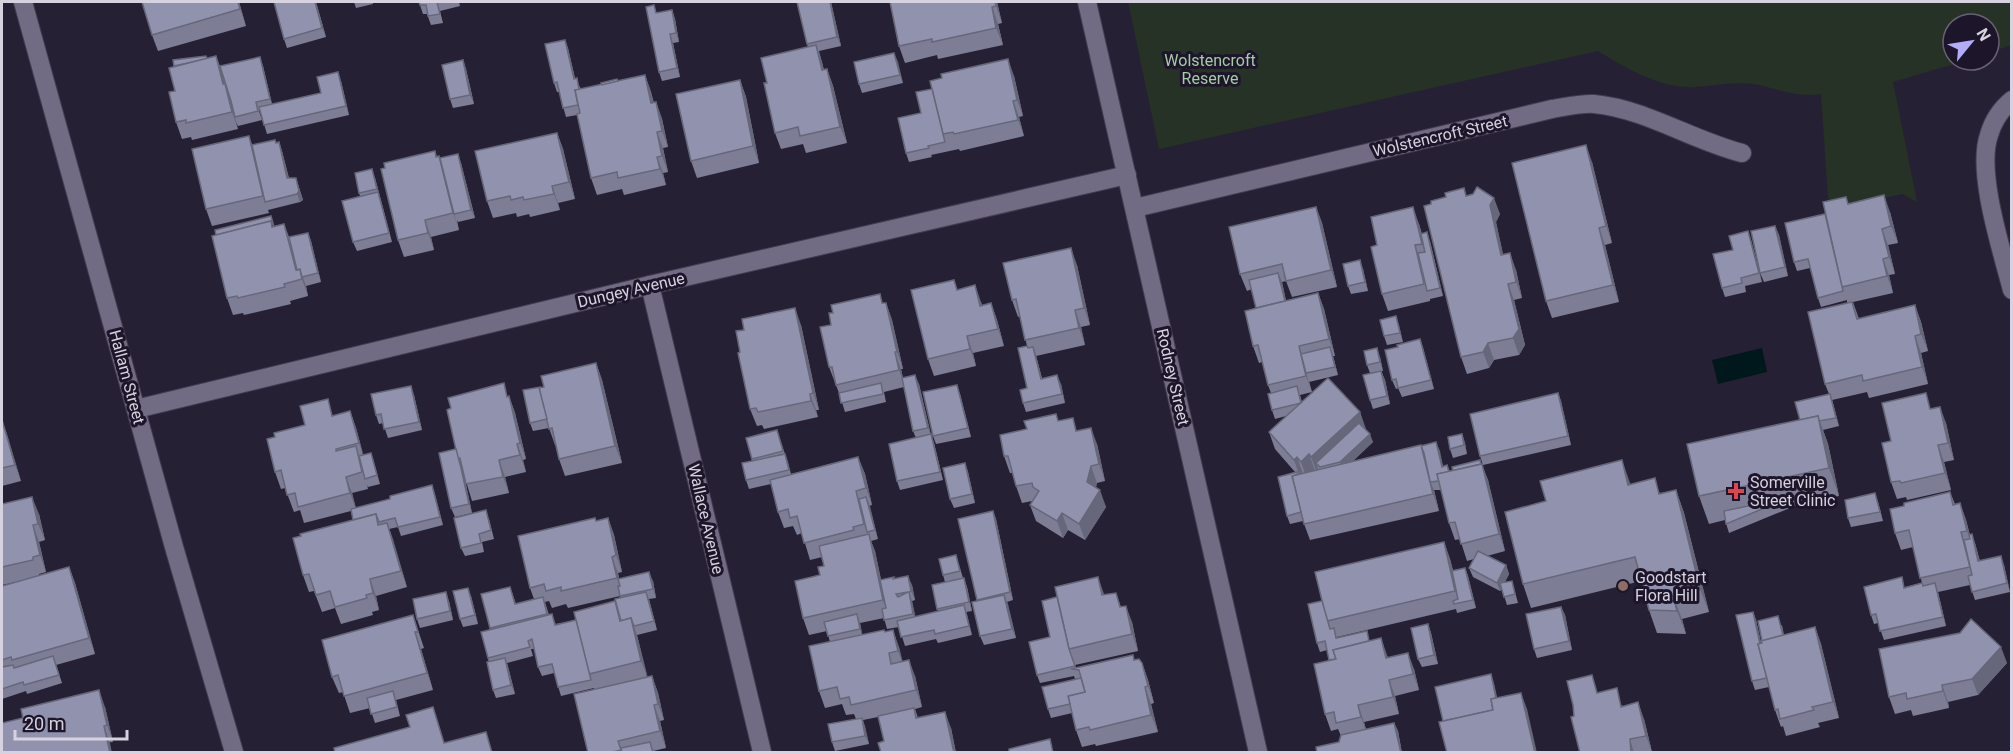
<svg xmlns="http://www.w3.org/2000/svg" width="2013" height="754" font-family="Roboto,sans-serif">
<rect width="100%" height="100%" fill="#262035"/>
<path fill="#253225" d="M 1128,2 L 2011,2 L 2011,45 L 1989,53 L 1989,24 L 1953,24 L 1953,60 L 1968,60 L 1893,82 L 1917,202 L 1902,194 L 1829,211 L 1821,94 C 1797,98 1776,88 1753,84 C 1731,81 1709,87 1688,87 C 1658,87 1622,66 1598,51 L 1159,149 Z"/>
<polygon fill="#00171b" points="1762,348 1767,372 1718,384 1712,360"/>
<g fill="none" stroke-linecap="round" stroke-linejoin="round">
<g stroke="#433d4f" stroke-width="20">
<g id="street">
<polyline points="23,2 174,547 234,752"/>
<polyline points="1087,2 1258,752"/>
<path d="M 2012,100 C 2001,109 1993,121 1989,135 C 1976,172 2002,251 2012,290"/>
<path d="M 1135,208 L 1552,109 C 1565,107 1581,103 1594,104 C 1646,109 1691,140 1742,153"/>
<polyline points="650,285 762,752"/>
<polyline points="136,409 650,285 1127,175"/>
</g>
</g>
<use href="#street" stroke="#726b84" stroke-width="18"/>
</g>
<g fill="#7d7e96" fill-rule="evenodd">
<polygon points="239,2 246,26 158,51 152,35"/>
<polygon points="316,2 326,37 287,48 284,39"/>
<polygon points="354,2 373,2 373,4 356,8"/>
<polygon points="419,2 459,2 460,6 440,11 443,23 431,25 427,14 423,14"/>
<polygon points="831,2 841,46 819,51 824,70 827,69 833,86 847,143 806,153 803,144 781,149 775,133 767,83 808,47 807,44"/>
<polygon points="890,2 997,2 1002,23 998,24 1003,45 938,59 937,55 905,63 899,46"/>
<polygon points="672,10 675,19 679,42 673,43 680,77 662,81 659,72 657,13"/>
<polygon points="565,40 568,48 575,78 581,89 645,75 651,92 654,103 656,102 662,119 668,147 663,148 668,172 663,173 666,185 624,195 622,189 597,195 591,178 577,115 566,117 559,92 557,92 554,83"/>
<polygon points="894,53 903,83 862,93 859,84"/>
<polygon points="216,56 220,66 263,66 272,104 321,93 341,81 349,115 267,134 260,111 259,111 262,120 238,126 236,122 238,129 192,140 191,137 182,139 176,122 175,91 207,59"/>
<polygon points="463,60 466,69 474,104 453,108 450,99"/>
<polygon points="1014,76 1023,116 1019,117 1024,136 960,151 959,149 931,155 932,157 909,162 906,153 921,113 932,89 942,78"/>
<polygon points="740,80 746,97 759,163 697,178 691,161"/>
<polygon points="557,133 563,149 575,199 558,203 560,210 530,217 529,214 517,217 516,213 493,218 487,201"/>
<polygon points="279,142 282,151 289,178 296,178 303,200 300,202 268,210 269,213 212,226 206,209 252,145"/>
<polygon points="435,151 437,157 461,163 475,218 458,222 457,220 459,230 431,237 434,250 404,257 398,240 385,168"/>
<polygon points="1592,162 1612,243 1605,245 1619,302 1552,318 1546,301"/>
<polygon points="375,178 392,242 357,251 353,242 360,196 359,193"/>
<polygon points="1466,196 1500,214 1496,222 1503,255 1516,270 1522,298 1514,300 1525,345 1519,355 1494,360 1489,368 1467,374 1461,357 1431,204"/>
<polygon points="1849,203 1890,212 1898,243 1888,245 1895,274 1889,275 1893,293 1853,302 1859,319 1915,305 1921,322 1928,351 1921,353 1928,384 1869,398 1867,392 1832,400 1839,426 1823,430 1828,444 1839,496 1789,507 1790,508 1729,533 1725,520 1709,524 1699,496 1800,420 1829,394 1825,384 1847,303 1847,300 1821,307 1818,298 1810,268 1797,271 1794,262 1825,214"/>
<polygon points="1316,207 1322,223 1337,287 1292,297 1286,281 1282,282 1286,301 1318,293 1324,309 1335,356 1333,356 1338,375 1309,382 1309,381 1312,392 1300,395 1302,402 1360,412 1365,429 1373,442 1353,461 1436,442 1443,466 1447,465 1450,471 1480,460 1488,480 1505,551 1487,556 1506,565 1509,574 1505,582 1512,581 1518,603 1507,605 1502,589 1500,591 1473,577 1469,568 1474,559 1467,561 1460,539 1455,540 1449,523 1441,490 1434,490 1439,511 1310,540 1303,521 1290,524 1287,516 1295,472 1275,449 1269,432 1286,416 1275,419 1272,410 1271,393 1268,385 1262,362 1259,363 1253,346 1256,308 1252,289 1247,291 1240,274"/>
<polygon points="284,224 289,237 308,233 311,241 321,282 306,286 308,296 290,301 291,304 244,315 243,313 233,315 227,298 274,227"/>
<polygon points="1419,224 1422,234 1430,241 1443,296 1430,299 1430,301 1388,311 1382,294 1377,245"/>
<polygon points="1775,226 1779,235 1788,276 1764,282 1760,273"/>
<polygon points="1751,240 1762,282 1745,286 1746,292 1725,297 1722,288 1733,250"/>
<polygon points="1077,265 1090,325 1081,327 1085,345 1036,356 1042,378 1061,384 1065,403 1026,412 1023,403 1027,388 1027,346 1020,316 1018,317 1012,300"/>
<polygon points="1363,269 1368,291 1351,294 1348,286"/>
<polygon points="958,289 981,302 982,305 991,303 997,320 1004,346 973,353 976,366 934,376 928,359"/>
<polygon points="883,303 886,303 892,320 903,369 901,369 903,378 919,384 931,435 934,443 943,480 900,490 897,481 916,438 913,431 904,387 884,392 886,402 845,412 839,393 829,367 831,325"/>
<polygon points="1396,316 1403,342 1387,345 1384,336"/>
<polygon points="801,325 819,410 816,410 818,417 764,429 762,425 757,426 750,409"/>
<polygon points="1420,339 1434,389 1402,397 1398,388 1396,389 1392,380 1398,347"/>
<polygon points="1380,357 1383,371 1381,371 1385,380 1390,404 1373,409 1370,400 1370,373 1367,365"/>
<polygon points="596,363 602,380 622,463 565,476 559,459 556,445 555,445 549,428 533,431 530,423 544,387"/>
<polygon points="1558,393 1561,401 1571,445 1483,465 1480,456"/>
<polygon points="960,394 971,437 936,444 933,436"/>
<polygon points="414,395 422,430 388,438 383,423 379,424 376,415"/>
<polygon points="509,396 515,413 526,459 523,460 526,472 505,477 509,493 472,501 464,475 472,513 455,517 451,508 456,449"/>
<polygon points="1932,409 1946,423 1954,460 1944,462 1951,490 1907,500 1906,497 1897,499 1891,482 1891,441"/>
<polygon points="350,411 356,428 363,455 371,453 380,484 368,487 367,485 368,489 352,493 356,508 390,499 432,485 443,525 401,536 398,527 389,529 407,587 376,596 379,610 372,612 373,615 341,624 335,608 322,612 314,591 309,592 303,575 353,520 351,511 304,523 300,510 294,512 285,488 281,489 275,472 275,437 305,425"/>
<polygon points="2,420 21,481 2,486"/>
<polygon points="1059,421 1078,431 1097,444 1105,481 1097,483 1096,487 1106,507 1085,540 1068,530 1063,538 1036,521 1030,505 1032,501 1022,503 1016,486 1013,473 1010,473 1004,456"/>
<polygon points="777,430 785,454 788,462 791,474 858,457 865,474 872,505 869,506 878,539 871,541 875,551 881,580 894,577 894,579 912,585 915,600 912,601 915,617 938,611 937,609 945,582 943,575 956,555 963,578 967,587 972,611 966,612 972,635 938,643 936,639 905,646 899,627 887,629 884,618 860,623 862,635 885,632 899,647 902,661 915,676 922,707 915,709 918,718 951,728 956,753 879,753 881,752 884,741 878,717 863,720 869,744 835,751 832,742 856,719 854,714 846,715 842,704 825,708 819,691 830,642 827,631 809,635 803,618 824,566 822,557 810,560 802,533 797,535 793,526 784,528 778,512 771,484 749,489 746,480 752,461 746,438"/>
<polygon points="1462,434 1465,443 1467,454 1453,458 1450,449"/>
<polygon points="965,463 968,472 975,503 954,508 950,499"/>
<polygon points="1631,485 1661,493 1676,490 1684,513 1709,612 1682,619 1686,634 1657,633 1649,610 1641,581 1531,608 1523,584"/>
<polygon points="1950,492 1955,504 1960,503 1966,520 1970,535 1975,543 1980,561 2004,565 2010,592 1975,600 1970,585 1938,592 1946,626 1884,640 1878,623 1874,624 1871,615 1905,587 1922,583 1913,547 1901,550 1895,533 1904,506"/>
<polygon points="1878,502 1883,521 1851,527 1848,518"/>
<polygon points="2,504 39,514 45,540 39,542 46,572 39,574 39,575 69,567 75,583 95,654 56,665 62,683 27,694 26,691 2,699 2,586 20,581 2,585"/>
<polygon points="993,511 996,519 1013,600 1007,602 1016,638 984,645 980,636 978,601 958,519"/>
<path d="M 608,518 L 614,535 L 622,572 L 618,573 L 619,579 L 653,581 L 656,598 L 649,599 L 657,630 L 637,635 L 647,677 L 652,676 L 658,693 L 664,720 L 660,721 L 666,748 L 653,751 L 654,753 L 588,753 L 594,688 L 561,696 L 554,673 L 542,676 L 538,667 L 534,649 L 531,649 L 533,656 L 507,663 L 515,694 L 496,698 L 493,690 L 488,658 L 491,630 L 481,594 L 510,587 L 516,604 L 534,599 L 530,588 L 596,521 ZM 620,596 L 621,598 L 615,601 L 576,620 L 556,624 L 549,615 L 545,602 L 549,601 L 552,608 L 566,604 L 568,608 Z"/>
<polygon points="489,519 494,539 482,542 484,552 465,556 461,548"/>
<polygon points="1444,542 1450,559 1453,570 1465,568 1468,576 1476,608 1457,613 1456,609 1337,637 1338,638 1370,641 1388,657 1414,669 1419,690 1395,696 1399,714 1364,722 1366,729 1394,723 1398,731 1402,753 1317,753 1339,742 1341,736 1338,729 1331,731 1325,714 1329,660 1327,650 1320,652 1317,643 1322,601"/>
<polygon points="1116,593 1121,607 1132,622 1138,651 1075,665 1076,668 1134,660 1142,663 1148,680 1154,703 1151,704 1158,732 1096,746 1095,744 1082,747 1076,730 1072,713 1051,718 1048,709 1075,679 1074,676 1040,683 1037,675 1050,637 1104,595"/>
<polygon points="471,596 478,624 463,627 460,619"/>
<polygon points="449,601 453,620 420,628 417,619"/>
<polygon points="1561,607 1565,615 1572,650 1537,658 1534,649"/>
<polygon points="1753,612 1756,620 1761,643 1782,625 1784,635 1815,627 1821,644 1839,718 1818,723 1820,727 1786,736 1783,726 1781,727 1775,710 1769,687 1755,690 1752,681"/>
<polygon points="413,615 424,648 421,649 433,690 396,700 400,716 375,723 370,708 350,713 343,692 339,693 332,677"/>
<polygon points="1428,624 1431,633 1438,664 1422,667 1418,659"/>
<polygon points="2007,663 1978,695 1948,702 1949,708 1913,716 1911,710 1895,714 1889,697"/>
<polygon points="1598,693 1623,706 1644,719 1652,752 1580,753 1574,716"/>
<polygon points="105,707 113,742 2,753"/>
</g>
<g fill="#66677a">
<polygon points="238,2 239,2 246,26 240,9"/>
<polygon points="315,2 316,2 326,37 322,28"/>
<polygon points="830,2 831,2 841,46 837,37"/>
<polygon points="995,2 997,2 1002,23 996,6"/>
<polygon points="992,7 998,24 1003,45 996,28"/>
<polygon points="672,10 675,19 679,42 676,33"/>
<polygon points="670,34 673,43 680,77 677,68"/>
<polygon points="565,40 568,48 577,88 574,79"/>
<polygon points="816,45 822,62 828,87 822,70"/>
<polygon points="894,53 898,62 903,83 900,75"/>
<polygon points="216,56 222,73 229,101 223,84"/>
<polygon points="260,57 263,66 273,108 270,99"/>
<polygon points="1008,59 1014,76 1023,116 1017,100"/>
<polygon points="463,60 466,69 474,104 470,95"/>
<polygon points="827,69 833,86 847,143 840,127"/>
<polygon points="338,72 341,81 349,115 346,106"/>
<polygon points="645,75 651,92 657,120 651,103"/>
<polygon points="740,80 746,97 759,163 753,146"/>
<polygon points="225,84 231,101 238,129 232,112"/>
<polygon points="1013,101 1019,117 1024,136 1018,120"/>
<polygon points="656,102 662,119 668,147 662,131"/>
<polygon points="657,132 663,148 668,172 662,156"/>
<polygon points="557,133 563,149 575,199 569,182"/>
<polygon points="249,136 255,152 265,202 269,213 263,196"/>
<polygon points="279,142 282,151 291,187 287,178"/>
<polygon points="1586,145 1592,162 1612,243 1606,226"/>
<polygon points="458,154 461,163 475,218 471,210"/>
<polygon points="439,156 445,173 454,214 459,230 453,213"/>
<polygon points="657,157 663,173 666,185 660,169"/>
<polygon points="372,169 375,178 392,242 377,189"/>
<polygon points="296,178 303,200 300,202 297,194"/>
<polygon points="552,186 558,203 560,210 554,194"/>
<polygon points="1884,195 1890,212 1898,243 1891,226"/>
<polygon points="1494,198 1500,214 1496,222 1507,272 1501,255 1490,205"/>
<polygon points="1316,207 1322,223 1337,287 1331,270"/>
<polygon points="1413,207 1419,224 1428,261 1422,244"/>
<polygon points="425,220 431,237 434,250 428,233"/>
<polygon points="1775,226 1779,235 1788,276 1785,267"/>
<polygon points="1599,228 1605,245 1619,302 1613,285"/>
<polygon points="1882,229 1888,245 1895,274 1889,257"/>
<polygon points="1748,231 1751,240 1762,282 1759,273"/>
<polygon points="1427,232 1430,241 1443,296 1440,288"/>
<polygon points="308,233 311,241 321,282 318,273"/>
<polygon points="1071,248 1077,265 1090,325 1084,308"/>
<polygon points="1510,253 1516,270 1522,298 1516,282"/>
<polygon points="1883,259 1889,275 1893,293 1887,276"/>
<polygon points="1360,260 1363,269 1368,291 1365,282"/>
<polygon points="300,269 306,286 308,296 302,279"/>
<polygon points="1278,273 1282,282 1288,310 1285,301"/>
<polygon points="1508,284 1514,300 1525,345 1519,355 1513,338"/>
<polygon points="975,285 981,302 986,322 980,306"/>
<polygon points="1318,293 1324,309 1335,356 1329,339"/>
<polygon points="886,303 892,320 903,369 897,352"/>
<polygon points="991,303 997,320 1004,346 998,329"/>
<polygon points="1915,305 1921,322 1928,351 1921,334"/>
<polygon points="795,308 801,325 819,410 813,393"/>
<polygon points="1075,310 1081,327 1085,345 1079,328"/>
<polygon points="1396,316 1399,325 1403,342 1400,333"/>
<polygon points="967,336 973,353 976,366 970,349"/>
<polygon points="1915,336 1921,353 1928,384 1922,367"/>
<polygon points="1420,339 1423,347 1434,389 1431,380"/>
<polygon points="1488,343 1494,360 1489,368 1483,352"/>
<polygon points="1299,346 1305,363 1306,373 1312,392 1306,376"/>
<polygon points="1033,347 1036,355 1044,387 1041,379"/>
<polygon points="1330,347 1333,356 1338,375 1335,367"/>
<polygon points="1377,348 1380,357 1383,371 1380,362"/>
<polygon points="895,352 901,369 905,387 899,370"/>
<polygon points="596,363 602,380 622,463 615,446"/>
<polygon points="1381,371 1385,380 1390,404 1387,396"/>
<polygon points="915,375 919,384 931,436 928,428"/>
<polygon points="1057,375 1061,384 1065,403 1062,394"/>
<polygon points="957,385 960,394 971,437 968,428"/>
<polygon points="411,386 414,395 422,430 419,422"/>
<polygon points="1558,393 1561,401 1571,445 1568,436"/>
<polygon points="810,394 816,410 818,417 811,401"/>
<polygon points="1830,394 1833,403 1839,426 1836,418"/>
<polygon points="509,396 515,413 526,459 520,443"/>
<polygon points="1940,407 1946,423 1954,460 1948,443"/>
<polygon points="350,411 356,428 365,460 359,443"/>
<polygon points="1360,412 1366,429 1326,465 1316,463 1319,471 1317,473 1311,457"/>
<polygon points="1818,416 1828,444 1839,496 1829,468"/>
<polygon points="2,420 7,434 21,481 15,465"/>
<polygon points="1091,428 1097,444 1105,481 1099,464"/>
<polygon points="931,434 934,443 943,480 940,472"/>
<polygon points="1370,434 1373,442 1343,470 1340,462"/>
<polygon points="1462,434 1465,443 1467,454 1464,445"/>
<polygon points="1436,442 1440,451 1445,476 1442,467"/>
<polygon points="517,444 523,460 526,472 520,455"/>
<polygon points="1421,445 1427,462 1430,482 1434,490 1439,511 1433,494"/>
<polygon points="1938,445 1944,462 1951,490 1945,473"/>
<polygon points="371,453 374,462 380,484 377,475"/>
<polygon points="1309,454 1315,471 1307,479 1301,462"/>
<polygon points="858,457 865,474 872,505 866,488"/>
<polygon points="1297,457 1303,474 1300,477 1294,460"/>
<polygon points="499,460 505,477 509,493 503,477"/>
<polygon points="1480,460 1488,480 1505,551 1499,534"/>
<polygon points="1622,460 1630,483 1636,508 1628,485"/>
<polygon points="965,463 968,472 975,503 972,494"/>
<polygon points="1091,466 1097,483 1093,498 1087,482"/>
<polygon points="461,468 464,475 472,513 469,504"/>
<polygon points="346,477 352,493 356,510 350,493"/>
<polygon points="432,485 435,494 443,525 440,517"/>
<polygon points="1100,490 1106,507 1085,540 1079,524"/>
<polygon points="1676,490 1684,513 1709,612 1700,589"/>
<polygon points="1875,493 1878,502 1883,521 1880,512"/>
<polygon points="32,497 39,514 45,540 38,524"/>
<polygon points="866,497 870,506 878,539 875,530"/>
<polygon points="1960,503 1966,520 1973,548 1967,531"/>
<polygon points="993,511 996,519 1013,600 1010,592"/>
<polygon points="1062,513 1068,530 1063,538 1057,521"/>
<polygon points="608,518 614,535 622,572 616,555"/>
<polygon points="387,523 393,539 407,587 401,571"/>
<polygon points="33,525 39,542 46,572 40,555"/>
<polygon points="867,532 875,551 889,617 883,600 870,540"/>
<polygon points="1972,534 1975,543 1982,570 1978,561"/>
<polygon points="1444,542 1450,559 1460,603 1455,591"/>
<polygon points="2001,556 2004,565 2010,592 2007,583"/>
<polygon points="612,557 618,573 623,595 617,578"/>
<polygon points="1506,565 1509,574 1500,591 1497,583"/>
<polygon points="69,567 75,583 95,654 89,638"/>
<polygon points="1465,568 1468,576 1476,608 1473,600"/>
<polygon points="649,572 653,581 656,598 653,589"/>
<polygon points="908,576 912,585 915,600 911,591"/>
<polygon points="1098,577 1104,594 1108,612 1102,595"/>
<polygon points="964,578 967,587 972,611 969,602"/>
<polygon points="370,579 376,596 379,610 373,593"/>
<polygon points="1935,583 1938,592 1946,626 1943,617"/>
<polygon points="468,588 471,596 478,624 475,615"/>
<polygon points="446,592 449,601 453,620 450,611"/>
<polygon points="646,592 649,600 657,630 654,621"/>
<polygon points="909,592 912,601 917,623 913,614"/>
<polygon points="1004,595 1008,604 1016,638 1012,629"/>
<polygon points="1673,596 1682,619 1686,634 1677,611"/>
<polygon points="964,605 967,614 972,635 969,626"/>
<polygon points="1126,606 1132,622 1138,651 1132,634"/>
<polygon points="1561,607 1565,615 1572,650 1569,641"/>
<polygon points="1753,612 1756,620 1771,687 1768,678"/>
<polygon points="857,614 860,623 863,637 860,629"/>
<polygon points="631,618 637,635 648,678 641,661"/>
<polygon points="1428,624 1431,633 1438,664 1434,655"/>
<polygon points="1815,627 1821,644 1839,718 1833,702"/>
<polygon points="893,630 899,647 904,667 898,651"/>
<polygon points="415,632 421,649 433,690 427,673"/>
<polygon points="1381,638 1387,655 1392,675 1386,658"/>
<polygon points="2001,647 2007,663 1978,695 1972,679"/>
<polygon points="1408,653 1414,669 1419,690 1413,674"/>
<polygon points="505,658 508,666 515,694 511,685"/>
<polygon points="909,660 915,676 922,707 916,690"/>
<polygon points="1142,663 1148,680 1154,703 1148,686"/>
<polygon points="1491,674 1494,683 1501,715 1498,706"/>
<polygon points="652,676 658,693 664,720 658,704"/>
<polygon points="1389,680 1395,696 1399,714 1393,697"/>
<polygon points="1942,685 1948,702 1949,708 1943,691"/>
<polygon points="1145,687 1151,704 1158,732 1151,715"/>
<polygon points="99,690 105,707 113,742 107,725"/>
<polygon points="1521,693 1527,709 1537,753 1535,753"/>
<polygon points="1638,702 1644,719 1652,752 1646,736"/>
<polygon points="654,705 660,721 666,748 660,731"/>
<polygon points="1358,705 1364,722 1367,734 1361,717"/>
<polygon points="945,712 951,728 956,753 954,753"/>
<polygon points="862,718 865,726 869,744 865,736"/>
<polygon points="1394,723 1398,731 1402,753 1401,753"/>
<polygon points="104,726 110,743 112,753 110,753"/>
<polygon points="1630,739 1634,753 1631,753"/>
</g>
<g fill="#9193ae" stroke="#66677a" stroke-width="1.5" fill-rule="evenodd">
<polygon points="142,2 238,2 240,9 152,35"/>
<polygon points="274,2 315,2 322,28 284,39"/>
<polygon points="419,2 439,2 437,2 440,14 428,16 426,5 420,5"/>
<polygon points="797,2 830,2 837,37 807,44"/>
<polygon points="890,2 995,2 996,6 992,7 996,28 932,42 932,39 899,46"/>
<polygon points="654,5 656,13 672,10 676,33 670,34 677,68 659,72 646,7"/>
<polygon points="565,40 574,79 577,78 579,90 575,90 578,105 563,108 557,82 554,83 545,44"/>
<polygon points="816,45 822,70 827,69 840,127 800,136 798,127 775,133 764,83 767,83 761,58"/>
<polygon points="894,53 900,75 859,84 854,62"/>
<polygon points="206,56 207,59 174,66 173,60"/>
<polygon points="216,56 223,84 225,84 232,112 186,123 186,120 176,122 169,92 175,91 169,68"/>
<polygon points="260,57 270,99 256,102 258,111 235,117 231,101 220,66"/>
<polygon points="1008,59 1017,100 1013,101 1018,120 954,134 953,132 943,134 930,81 942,78 941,74"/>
<polygon points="463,60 470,95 450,99 442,65"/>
<polygon points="338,72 346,106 264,125 259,107 321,93 317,77"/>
<polygon points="645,75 651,103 656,102 662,131 657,132 662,156 657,157 660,169 618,178 617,172 591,178 577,114 580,113 575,90"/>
<polygon points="617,79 618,81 602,85 601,83"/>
<polygon points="740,80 753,146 691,161 676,94"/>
<polygon points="932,89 943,134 945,142 928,146 929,148 906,153 898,118 921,113 916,92"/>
<polygon points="557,133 569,182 552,186 554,194 524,200 523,197 511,200 510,196 487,201 475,151"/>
<polygon points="249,136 263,196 206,209 192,149"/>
<polygon points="275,140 276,143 279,142 287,178 296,178 299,191 297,194 265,202 252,145"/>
<polygon points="1586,145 1606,226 1599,228 1613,285 1546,301 1512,163"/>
<polygon points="435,151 436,157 439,156 453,213 425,220 428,233 398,240 381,169 385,168 384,163"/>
<polygon points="458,154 471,210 454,214 440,158"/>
<polygon points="372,169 377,189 359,193 355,173"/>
<polygon points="1477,187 1494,198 1490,205 1501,255 1510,253 1516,282 1508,284 1519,329 1513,338 1488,343 1483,352 1461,357 1424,206 1431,204 1431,201 1446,197 1445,193 1464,188 1466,196 1473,194"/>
<polygon points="378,192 389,233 353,242 342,201"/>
<polygon points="1884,195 1891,226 1882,229 1889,257 1883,259 1887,276 1842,287 1823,202 1846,197 1848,204"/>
<polygon points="1316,207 1331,270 1286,281 1282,264 1240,274 1229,227"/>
<polygon points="1413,207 1422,244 1415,245 1424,284 1382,294 1371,247 1377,245 1371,217"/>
<polygon points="1825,214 1843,291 1818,298 1808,259 1794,262 1785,223"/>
<polygon points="271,216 274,227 271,221 216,235 215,230"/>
<polygon points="271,221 272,227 284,224 296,270 300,269 302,279 284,284 285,287 238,298 237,296 227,298 212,236"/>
<polygon points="1775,226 1785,267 1760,273 1751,231"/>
<polygon points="1748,231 1759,273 1741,278 1742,283 1722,288 1713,254 1733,250 1729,236"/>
<polygon points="1427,232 1440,288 1427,291 1418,253 1425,252 1421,234"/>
<polygon points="308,233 318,273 302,277 300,269 297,270 289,237"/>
<polygon points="1071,248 1084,308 1075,310 1079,328 1025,340 1016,299 1012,300 1003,263"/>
<polygon points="1360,260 1365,282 1348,286 1343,264"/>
<polygon points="1278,273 1285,301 1256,308 1249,280"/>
<polygon points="954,280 957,290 975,285 980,306 991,303 998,329 967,336 970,349 928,359 911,290"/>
<polygon points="1318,293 1329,339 1299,346 1306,376 1268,385 1258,345 1253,346 1245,311"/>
<polygon points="880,294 882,303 886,303 897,352 895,352 899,370 836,385 832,367 829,367 820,327 831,325 829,313 833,313 831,305"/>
<polygon points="1852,302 1857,319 1915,305 1921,334 1915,336 1922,367 1863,381 1862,375 1825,384 1808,312"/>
<polygon points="795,308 813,393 810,394 811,401 758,412 756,408 750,409 738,353 740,352 736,331 744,330 742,319"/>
<polygon points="1396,316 1400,333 1384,336 1380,320"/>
<polygon points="1420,339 1431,380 1398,388 1396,379 1392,380 1385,350 1398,347 1397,345"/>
<polygon points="1027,346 1028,348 1033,347 1041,379 1057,375 1062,394 1023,403 1020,390 1027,388 1018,348"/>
<polygon points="1330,347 1335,367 1306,373 1301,354"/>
<polygon points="1377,348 1380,362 1367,365 1364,351"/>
<polygon points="596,363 615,446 559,459 552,428 549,429 539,388 544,387 541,376"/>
<polygon points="1381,371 1387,396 1370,400 1363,375"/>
<polygon points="915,375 928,428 913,431 902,378"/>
<polygon points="1328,378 1360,412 1311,457 1309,454 1301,462 1297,457 1294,460 1269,432"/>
<polygon points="504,383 507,397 509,396 520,443 517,444 520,455 499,460 503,477 466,484 460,458 458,459 447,410 451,408 448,398"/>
<polygon points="881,383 883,394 841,403 839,393"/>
<polygon points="957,385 968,428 933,436 923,392"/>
<polygon points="411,386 419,422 384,429 381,414 376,415 371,394"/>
<polygon points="1297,386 1301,403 1272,410 1268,394"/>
<polygon points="541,387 539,388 547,419 530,423 523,390"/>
<polygon points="1558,393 1568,436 1480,456 1470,414"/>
<polygon points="1926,393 1930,409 1940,407 1948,443 1938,445 1945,473 1901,483 1900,481 1891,482 1882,443 1891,441 1882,403"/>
<polygon points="1830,394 1836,418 1819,421 1818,416 1800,420 1795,402"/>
<polygon points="328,399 332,416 350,411 359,443 336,449 336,451 356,446 362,472 346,477 350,493 298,507 295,493 287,495 281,470 275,472 267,439 275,437 274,433 305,425 300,406"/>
<polygon points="1056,414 1058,421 1073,418 1076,431 1091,428 1099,464 1091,466 1087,482 1100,490 1079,524 1062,513 1057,521 1030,505 1039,491 1033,487 1032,483 1016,486 1008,456 1004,456 1000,435 1027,429 1024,421"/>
<polygon points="1818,416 1829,468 1699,496 1687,444"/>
<polygon points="2,420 15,465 2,468"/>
<polygon points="1359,423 1370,434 1340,462 1320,467 1316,463"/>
<polygon points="777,430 783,451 752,459 746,438"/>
<polygon points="931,434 940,472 897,481 889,444"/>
<polygon points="1462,434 1464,445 1450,449 1448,437"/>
<polygon points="1436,442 1442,467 1447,465 1449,472 1437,474 1439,481 1430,482 1424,453 1421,446"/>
<polygon points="1421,445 1433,494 1304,524 1292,476"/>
<polygon points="456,449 461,468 469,504 451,508 439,453"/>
<polygon points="371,453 377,475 365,479 359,456"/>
<polygon points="785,454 789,470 746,480 742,463"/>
<polygon points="858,457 866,488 856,491 864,524 853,527 854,530 804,543 797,516 790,518 788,509 778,512 770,480"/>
<polygon points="1480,460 1481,464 1453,471 1452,467"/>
<polygon points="1622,460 1628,485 1655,478 1659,494 1676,490 1700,589 1673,596 1677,611 1649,610 1635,557 1523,584 1505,512 1546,501 1540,481"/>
<polygon points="965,463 972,494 950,499 943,468"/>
<polygon points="1482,464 1499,534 1461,544 1455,522 1449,523 1437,474"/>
<polygon points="1297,472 1298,474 1292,476 1301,512 1287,516 1278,477"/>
<polygon points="432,485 440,517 398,527 395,518 379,522 376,514 353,520 351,509 390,499 390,496"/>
<polygon points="1950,492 1953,505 1960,503 1967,531 1961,532 1970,567 1920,578 1909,530 1895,533 1890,509 1904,506 1904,503"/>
<polygon points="1875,493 1880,512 1848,518 1845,500"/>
<polygon points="32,497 38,524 33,525 40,555 33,557 33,560 2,567 2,504"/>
<polygon points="866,497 875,530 867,532 859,499"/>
<polygon points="1786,498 1786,499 1726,524 1724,511"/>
<polygon points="486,510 491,530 479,534 481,543 461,548 454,518"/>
<polygon points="993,511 1010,592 977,600 958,519"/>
<polygon points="376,514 378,525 387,523 401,571 370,579 373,593 366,595 367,598 335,607 330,591 316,595 309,574 303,575 293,538 301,536 300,534"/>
<polygon points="595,518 596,521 608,518 616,555 612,557 617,578 561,591 561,587 546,591 544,584 530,588 518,536"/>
<polygon points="869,534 883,600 803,618 795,581 820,575 818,567 824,566 819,546"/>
<polygon points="1972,534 1978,561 2001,556 2007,583 1972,592 1968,576 1972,575 1964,540 1970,539 1969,535"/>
<polygon points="1444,542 1455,591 1327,621 1315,572"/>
<polygon points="1478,551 1506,565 1497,583 1469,568"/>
<polygon points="956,555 960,571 943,575 939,559"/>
<polygon points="69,567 89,638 12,660 11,657 2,660 2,586"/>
<polygon points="1465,568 1473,600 1454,604 1453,601 1458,599 1452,571"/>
<polygon points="649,572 653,589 620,596 618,586 620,586 618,579"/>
<path d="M 908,576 L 911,591 L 909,592 L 913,614 L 884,620 L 882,609 L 886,608 L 880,580 L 894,577 L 893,579 ZM 908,592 L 898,597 L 896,594 Z"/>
<polygon points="1098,577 1102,595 1116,593 1120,607 1126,606 1132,634 1069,649 1055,587"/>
<polygon points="1902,577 1904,588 1922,583 1923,586 1935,583 1943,617 1880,631 1876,614 1871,615 1864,587"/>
<polygon points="964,578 969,602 937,609 932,585"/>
<polygon points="1512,581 1515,594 1504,597 1500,583"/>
<polygon points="510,587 515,604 543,597 547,614 490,628 481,594"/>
<polygon points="468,588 475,615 460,619 453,591"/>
<polygon points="446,592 450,611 417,619 413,599"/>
<polygon points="646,592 654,621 634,626 631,618 621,621 615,599"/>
<polygon points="1004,595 1012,629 980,636 972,602"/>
<polygon points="1057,597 1069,649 1075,666 1037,675 1029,642 1050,637 1042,601"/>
<polygon points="615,601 620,621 631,618 641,661 589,674 574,612"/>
<polygon points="1322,601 1330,629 1334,628 1336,638 1367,631 1369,641 1333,650 1336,659 1329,660 1325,641 1317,643 1308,604"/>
<polygon points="964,605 969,626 935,634 934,630 901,637 897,621"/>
<polygon points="1561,607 1569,641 1534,649 1526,614"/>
<polygon points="1753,612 1760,644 1758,644 1767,678 1752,681 1736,615"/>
<polygon points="552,614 555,625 576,620 591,680 558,687 552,664 538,667 532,639 528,641 530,647 488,658 481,632"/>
<polygon points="857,614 860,629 828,636 824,622"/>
<polygon points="413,615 418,632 415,632 427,673 344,696 338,675 332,677 322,640"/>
<polygon points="1778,616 1783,635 1762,641 1758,621"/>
<polygon points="1971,619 2001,647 1972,679 1942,685 1943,691 1907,699 1906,693 1889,697 1879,649 1960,633"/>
<polygon points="1428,624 1434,655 1418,659 1411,628"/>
<polygon points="1815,627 1833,702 1812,707 1814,710 1780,719 1778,709 1775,710 1758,644 1762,643 1761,641"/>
<polygon points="884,630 885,632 893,630 898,651 889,653 891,664 909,660 916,690 851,705 849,697 840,699 837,687 819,691 809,646"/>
<polygon points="1381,638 1386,658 1408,653 1413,674 1389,680 1393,697 1358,705 1361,717 1336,723 1334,712 1325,714 1314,664 1336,659 1333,650"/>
<polygon points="1133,655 1134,660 1139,659 1142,663 1148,686 1145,687 1151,715 1090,730 1089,727 1076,730 1068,696 1085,692 1079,670 1071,669"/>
<polygon points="53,656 59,675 24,685 23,682 2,689 2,667 13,665 14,668"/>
<polygon points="505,658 511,685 493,690 487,662"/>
<polygon points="1491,674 1496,698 1491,699 1493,710 1443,721 1435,687"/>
<polygon points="1592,675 1597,693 1617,688 1621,707 1638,702 1646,736 1630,739 1631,753 1580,753 1571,717 1574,716 1573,705 1567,681"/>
<polygon points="652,676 658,704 654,705 660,731 618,741 621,750 608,753 588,753 574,694"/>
<polygon points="1081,678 1085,692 1068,696 1070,704 1048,709 1042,687"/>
<polygon points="99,690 107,725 104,726 110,753 2,753 2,723 23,718 21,709"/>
<polygon points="393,691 397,707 371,714 367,698"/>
<polygon points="1521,693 1535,753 1447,753 1439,722 1493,710 1491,699"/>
<polygon points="433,707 444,743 486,732 492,753 335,753 334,748 410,727 406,715"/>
<polygon points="914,708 916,718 945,712 954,753 879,753 881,752 878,743 884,741 878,716"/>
<polygon points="862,718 865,736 832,742 828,724"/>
<polygon points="1394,723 1401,753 1317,753 1316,747 1339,742 1341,735"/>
<polygon points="1050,739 1053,753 1009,753 1009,749"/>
<polygon points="650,742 653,753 622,753 621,748"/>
</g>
<path fill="#e0444e" stroke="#1d162a" stroke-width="2" d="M1733 482h6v6h6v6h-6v6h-6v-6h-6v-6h6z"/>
<circle fill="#8d6e63" stroke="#1d162a" stroke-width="2" cx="1623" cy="586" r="6"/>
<g text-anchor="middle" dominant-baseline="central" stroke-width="6" stroke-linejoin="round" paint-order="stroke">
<g font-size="16" fill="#a5cca3" stroke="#1d162a">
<text x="1210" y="60">Wolstencroft<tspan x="1210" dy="18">Reserve</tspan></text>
</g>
<g font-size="16" fill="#d6d2e0" stroke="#1d162a">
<text transform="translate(1440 136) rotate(-13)">Wolstencroft Street</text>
<text transform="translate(631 290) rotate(-13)">Dungey Avenue</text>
<text transform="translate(127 377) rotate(75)">Hallam Street</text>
<text transform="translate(1173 377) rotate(77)">Rodney Street</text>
<text transform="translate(706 519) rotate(77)">Wallace Avenue</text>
</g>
<g font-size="16" fill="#d6d2e0" stroke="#1d162a" text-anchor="start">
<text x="1750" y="482">Somerville<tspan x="1750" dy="18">Street Clinic</tspan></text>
<text x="1635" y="577">Goodstart<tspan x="1635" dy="18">Flora Hill</tspan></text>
</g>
</g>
<rect width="2013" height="754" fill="none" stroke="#d6d2e0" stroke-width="6"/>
<g transform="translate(1971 42) rotate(60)"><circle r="28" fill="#1d162a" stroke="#676173" stroke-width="1.5"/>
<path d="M0-4.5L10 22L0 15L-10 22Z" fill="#b4acf9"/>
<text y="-9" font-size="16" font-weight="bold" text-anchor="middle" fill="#d6d2e0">N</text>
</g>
<path d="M15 730v9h112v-9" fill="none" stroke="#d6d2e0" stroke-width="3"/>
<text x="24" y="730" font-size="18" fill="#d6d2e0" stroke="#1d162a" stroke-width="4.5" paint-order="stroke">20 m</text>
</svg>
